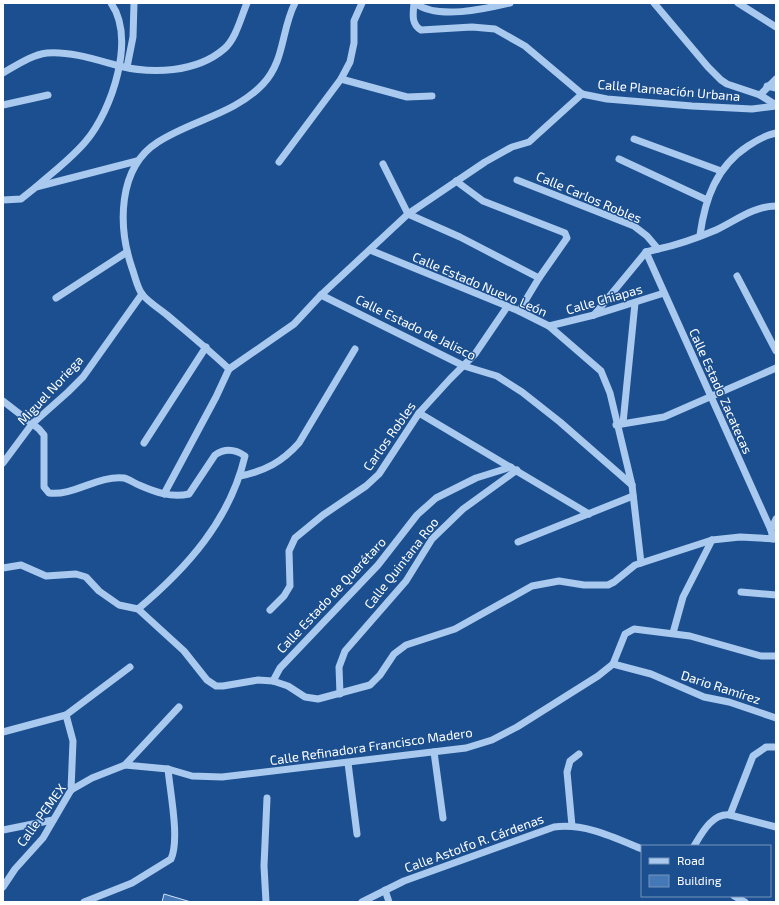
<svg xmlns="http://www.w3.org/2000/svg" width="779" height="905" font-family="'Exo 2',sans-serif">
<rect width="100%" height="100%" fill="#1b4f8f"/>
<polygon fill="#4478b7" stroke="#cfe3fa" points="164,894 191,902 162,902"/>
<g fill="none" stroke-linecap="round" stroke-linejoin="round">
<g stroke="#a9c9ee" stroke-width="7">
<path d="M 295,3 C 281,30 285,61 263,84 C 235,114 192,120 158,142 C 117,168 118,227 132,268 C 135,276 137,287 142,294 C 148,302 160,309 167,315 C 188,333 209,350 229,369 L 294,324 L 321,295 L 408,214 L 485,162 L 512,147 L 529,142 L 582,94"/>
<path d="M 414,3 C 413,14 411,24 421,30 L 472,27 L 495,29 L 525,46 L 582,94 L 607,99 L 692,106 L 752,109 L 776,106"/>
<path d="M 415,3 C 437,20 485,9 510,3"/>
<polyline points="654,3 708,67 721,80 727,84 760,95 776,105"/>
<polyline points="738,3 776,27"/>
<polyline points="127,67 133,37 134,3"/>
<path d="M 3,73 C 17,65 31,55 47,53 C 70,51 97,60 119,66 C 152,74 196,73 224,49 C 236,39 241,17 247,3"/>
<polyline points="341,79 407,97 432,96"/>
<polyline points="767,86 776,88"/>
<polyline points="760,95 776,79"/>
<polyline points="3,105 48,95"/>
<polyline points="634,139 721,171"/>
<polyline points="619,159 707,200"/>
<polyline points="279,162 341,79 350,62 354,43 354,21 362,3"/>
<polyline points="383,164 408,214 460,237 539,278"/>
<polyline points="517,180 634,226 647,236 658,249 646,252"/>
<polyline points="456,181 483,201 565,233 567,238 539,278 519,311"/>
<path d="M 36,187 C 53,172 72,158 86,141 C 112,110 136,39 111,3"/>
<polyline points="3,200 21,199 36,187 137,161"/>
<path d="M 700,235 C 705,199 716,167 748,146 C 757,140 766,135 776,133"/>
<path d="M 658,249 C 678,245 697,238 716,230 C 735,221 754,206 776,206"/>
<polyline points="370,250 519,311 549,326 601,371 610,393 632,485 641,563"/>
<polyline points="646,252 771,530 773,539"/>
<polyline points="737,276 776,351"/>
<polyline points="321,295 464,366 497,376 522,392 560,422 632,485"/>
<polyline points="56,298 127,252"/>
<polyline points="594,315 646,252"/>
<polyline points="549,326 594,315 664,293"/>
<path d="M 3,401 L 39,429 L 44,435 L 44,487 L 49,493 C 74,496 98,475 124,478 C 129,479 134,483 139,485 C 155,492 171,498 189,494 L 215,455 C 225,448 235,449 245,456 C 230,520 187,568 138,609"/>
<polyline points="419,413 589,514"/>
<polyline points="623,423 635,303"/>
<polyline points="616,425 664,417 776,368"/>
<polyline points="144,443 206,347"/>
<polyline points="3,463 32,424 68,392 83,377 142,294"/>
<path d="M 240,476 C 265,471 282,462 299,443 L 355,349"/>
<polyline points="164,494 216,397 229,369"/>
<polyline points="771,530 776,519"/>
<polyline points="518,542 633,496"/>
<polyline points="3,568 21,565 46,576 76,574 86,577 99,591 119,605 138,609 184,651 207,680 216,686 223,686 258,680 273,681 288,686 305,697 318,699 370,685 380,675 394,654 406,645 455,629 532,586 559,581 584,585 608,585 614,582 635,565 712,540 740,537 776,539"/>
<polyline points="741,592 776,595"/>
<polyline points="270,610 284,596 290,586 289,551 295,538 323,515 366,486 379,474 419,413 450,379 475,354 507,307"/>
<polyline points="673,633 683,597 712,540"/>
<polyline points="613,664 651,674 704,697 729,702 776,718"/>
<polyline points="273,681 280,668 378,565 417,515 436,498 476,478 511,467"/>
<polyline points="340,694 339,667 345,651 406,581 432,539 463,509 517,470"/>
<polyline points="66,715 73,741 71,790"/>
<polyline points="3,732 66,715 130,667"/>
<polyline points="434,752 443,818"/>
<polyline points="348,763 357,834"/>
<polyline points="125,765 168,769 192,776 222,777 466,748 492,740 517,727 598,676 613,664 625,634 634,629 690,636 761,656 776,656"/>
<polyline points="730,815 776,827"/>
<polyline points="572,826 567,772 570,761 579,754"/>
<polyline points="3,830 53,820"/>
<path d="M 694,846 C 702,833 712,813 730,815 L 753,756 L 766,747 L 776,747"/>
<polyline points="3,887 15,869 43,838 71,790 92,778 125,765 179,707"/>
<polyline points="385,890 389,902"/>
<polyline points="734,896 745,902"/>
<path d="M 84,902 L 132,883 L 171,859 C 180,839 170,792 168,769"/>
<polyline points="266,902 264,866 267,798"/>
<path d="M 362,902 L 404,881 L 554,827 C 585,823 613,837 642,849"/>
</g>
</g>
<g text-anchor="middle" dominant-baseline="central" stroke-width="3" stroke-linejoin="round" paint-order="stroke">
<g font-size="13" fill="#fff" stroke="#1b4f8f">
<text transform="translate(669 90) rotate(5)">Calle Planeación Urbana</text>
<text transform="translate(589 197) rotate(23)">Calle Carlos Robles</text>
<text transform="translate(480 284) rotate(23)">Calle Estado Nuevo León</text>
<text transform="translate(604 299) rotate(-16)">Calle Chiapas</text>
<text transform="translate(416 327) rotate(26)">Calle Estado de Jalisco</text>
<text transform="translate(50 390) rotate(-47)">Miguel Noriega</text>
<text transform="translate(721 391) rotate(66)">Calle Estado Zacatecas</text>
<text transform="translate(389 436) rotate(-55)">Carlos Robles</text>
<text transform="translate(401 563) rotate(-52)">Calle Quintana Roo</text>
<text transform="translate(331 595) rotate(-47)">Calle Estado de Querétaro</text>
<text transform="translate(721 687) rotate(18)">Dario Ramírez</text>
<text transform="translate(371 746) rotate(-8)">Calle Refinadora Francisco Madero</text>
<text transform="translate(41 815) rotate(-54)">Calle PEMEX</text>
<text transform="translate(474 843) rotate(-20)">Calle Astolfo R. Cárdenas</text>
</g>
</g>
<rect width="779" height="905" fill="none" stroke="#ffffff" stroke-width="8"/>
<rect x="641" y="845" width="130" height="52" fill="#1b4f8f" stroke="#7695bc"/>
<rect x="649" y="858" width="20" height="6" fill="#a9c9ee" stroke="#7695bc"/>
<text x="677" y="865" font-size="12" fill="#ffffff">Road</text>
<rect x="649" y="875" width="20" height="12" fill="#4478b7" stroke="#7695bc"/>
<text x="677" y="885" font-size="12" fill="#ffffff">Building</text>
</svg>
